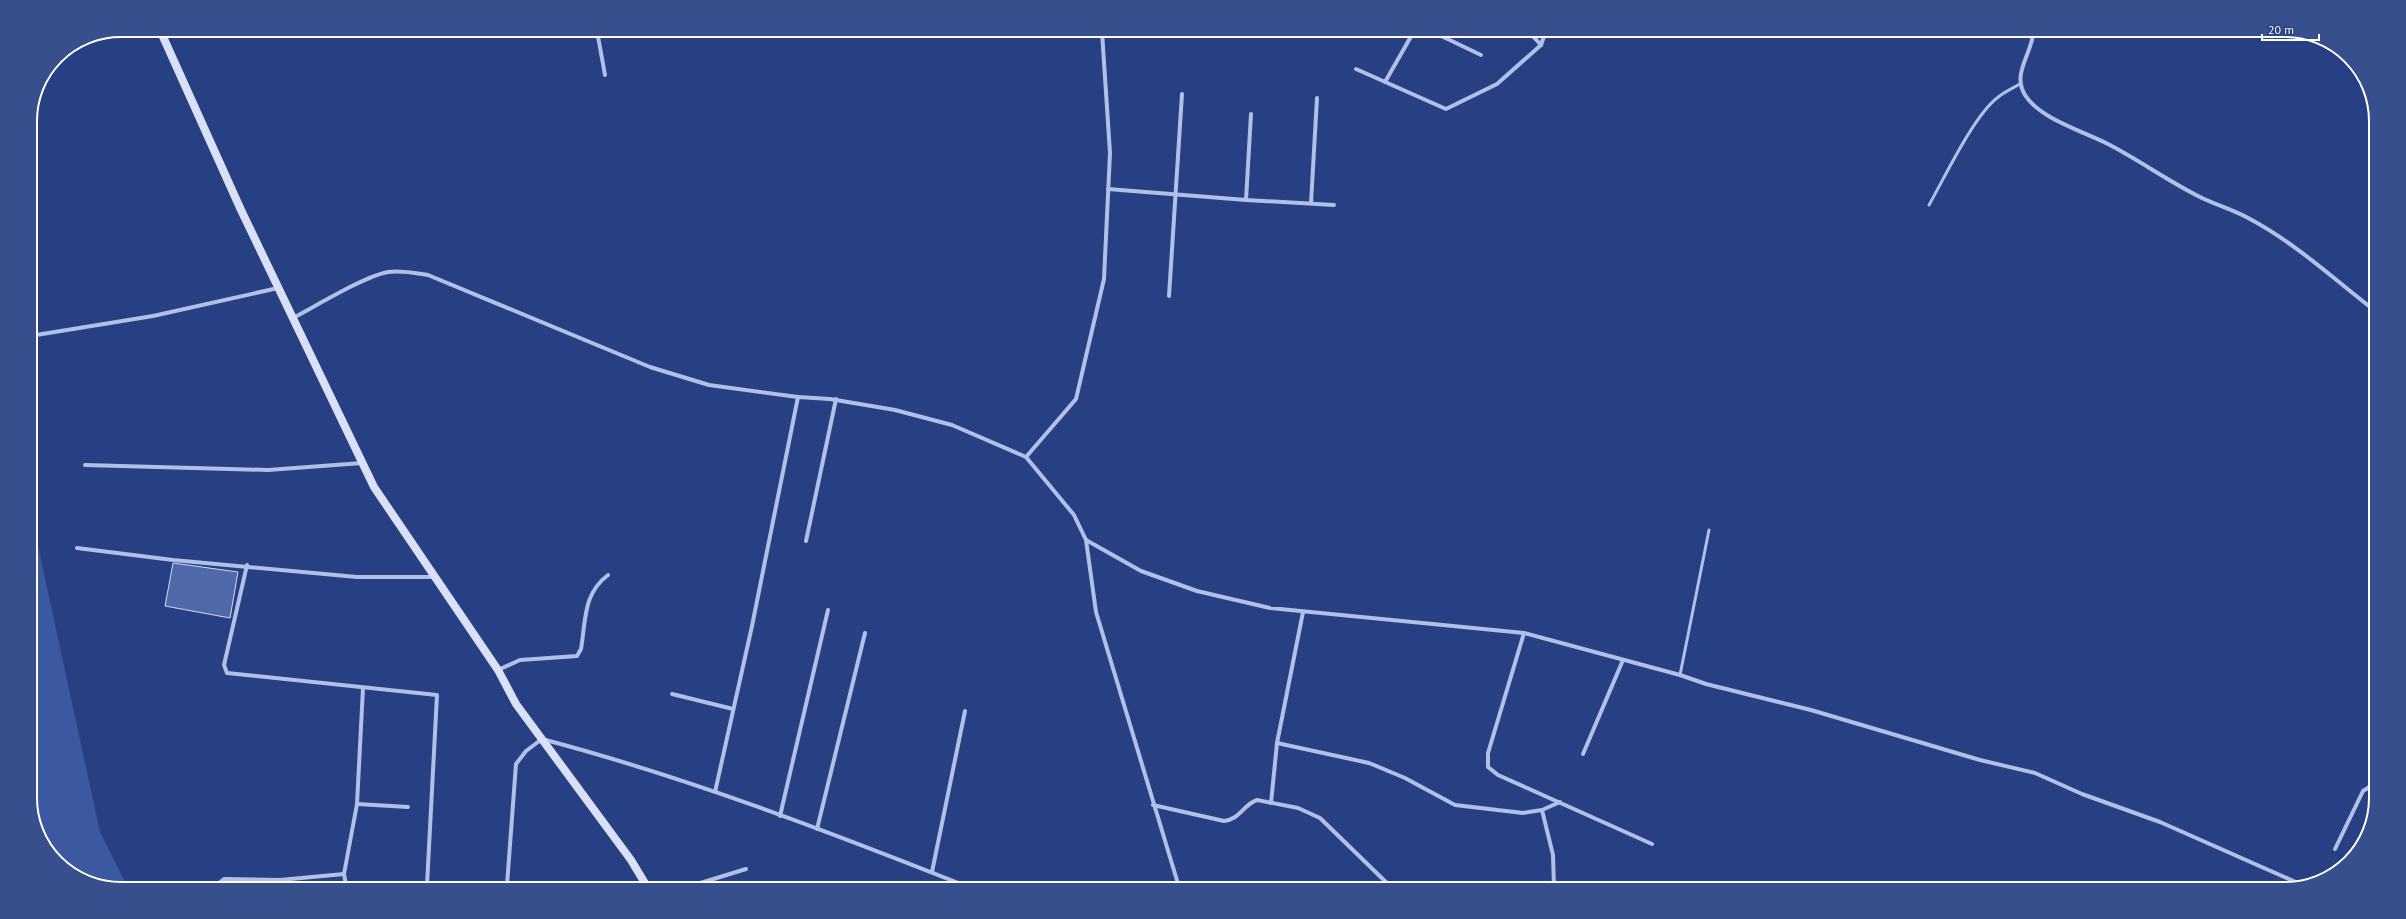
<svg xmlns="http://www.w3.org/2000/svg" width="2406" height="919" font-family="'PT Sans',sans-serif">
<rect width="100%" height="100%" fill="#274083"/>
<polygon fill="#3b58a0" points="30,509 100,832 126,884 92,884 49,853 30,804"/>
<polygon fill="#4f69ab" stroke="#d3ddf6" points="173,563 238,572 230,618 165,606"/>
<g fill="none" stroke-linecap="round" stroke-linejoin="round">
<g stroke="#b0c0e7" stroke-width="3">
<path d="M 1929,205 C 1945,177 1973,117 1997,98 C 2004,92 2013,88 2020,84"/>
<polyline points="1680,675 1709,530"/>
</g>
<g stroke="#b0c0e7" stroke-width="4">
<polyline points="597,31 605,75"/>
<polyline points="1435,33 1481,55"/>
<polyline points="1530,33 1541,45 1545,33"/>
<path d="M 2033,34 C 2031,55 2012,74 2025,95 C 2040,119 2083,131 2108,144 C 2139,160 2168,181 2200,197 C 2216,205 2234,210 2250,219 C 2295,243 2334,279 2374,310"/>
<polyline points="1356,69 1446,109 1497,84 1541,45"/>
<polyline points="1385,82 1413,33"/>
<polyline points="1108,189 1246,200 1251,114"/>
<polyline points="1246,200 1334,205"/>
<polyline points="1311,203 1317,98"/>
<polyline points="1169,296 1182,94"/>
<path d="M 293,318 C 316,306 365,276 388,272 C 402,270 415,273 428,275 L 650,367 L 709,385 L 798,397 L 830,399 L 895,410 L 952,425 L 1026,457"/>
<polyline points="30,336 153,316 278,288"/>
<polyline points="85,465 268,470 362,463"/>
<polyline points="1086,540 1074,515 1026,457 1076,399 1104,279 1110,153 1102,32"/>
<polyline points="806,541 836,399"/>
<polyline points="77,548 173,560 357,577 433,577"/>
<polyline points="247,565 224,665 227,673 437,695 427,885"/>
<polyline points="1524,633 1488,753 1488,767 1498,775 1652,844"/>
<path d="M 498,670 L 520,660 L 577,656 L 581,649 C 586,619 583,594 608,575"/>
<polyline points="672,694 733,709"/>
<polyline points="1277,743 1369,763 1405,778 1455,805 1523,813 1542,810 1560,802"/>
<polyline points="1583,754 1623,660"/>
<polyline points="715,792 752,626 798,397"/>
<polyline points="1271,803 1277,743 1303,612"/>
<polyline points="357,804 408,807"/>
<path d="M 1153,805 L 1224,821 C 1239,820 1244,804 1257,800 L 1298,808 L 1320,818 L 1391,887"/>
<polyline points="1542,810 1553,855 1554,887"/>
<polyline points="780,816 828,610"/>
<polyline points="817,829 865,633"/>
<polyline points="2335,849 2363,791 2371,786"/>
<polyline points="932,872 965,711"/>
<polyline points="344,874 357,804 363,688"/>
<polyline points="427,883 440,885"/>
<polyline points="218,884 224,879 280,880 344,874 346,885"/>
<path d="M 507,885 L 516,764 L 526,751 L 542,739 C 686,777 827,831 966,886"/>
<polyline points="694,885 746,869"/>
<polyline points="1179,887 1096,612 1086,540 1141,571 1197,591 1270,608 1524,633 1680,675 1706,684 1811,710 1980,760 2035,773 2082,794 2160,822 2300,884"/>
</g>
<polyline stroke="#dae1f6" stroke-width="8" points="160,30 241,210 374,487 498,670 516,704 631,860 646,885"/>
</g>
<path d="M0 0H2406V919H0ZM121 37H2285A84 84 0 0 1 2369 121V798A84 84 0 0 1 2285 882H121A84 84 0 0 1 37 798V121A84 84 0 0 1 121 37Z" fill="#384f8d" fill-rule="evenodd"/>
<path fill="none" stroke="#fff" stroke-width="2" d="M121 37H2285A84 84 0 0 1 2369 121V798A84 84 0 0 1 2285 882H121A84 84 0 0 1 37 798V121A84 84 0 0 1 121 37Z"/>
<path d="M2262 34v6h57v-6" fill="none" stroke="#ffffff" stroke-width="2"/>
<text x="2268" y="34" font-size="12" fill="#ffffff" stroke="#274083" stroke-width="3" paint-order="stroke">20 m</text>
</svg>
